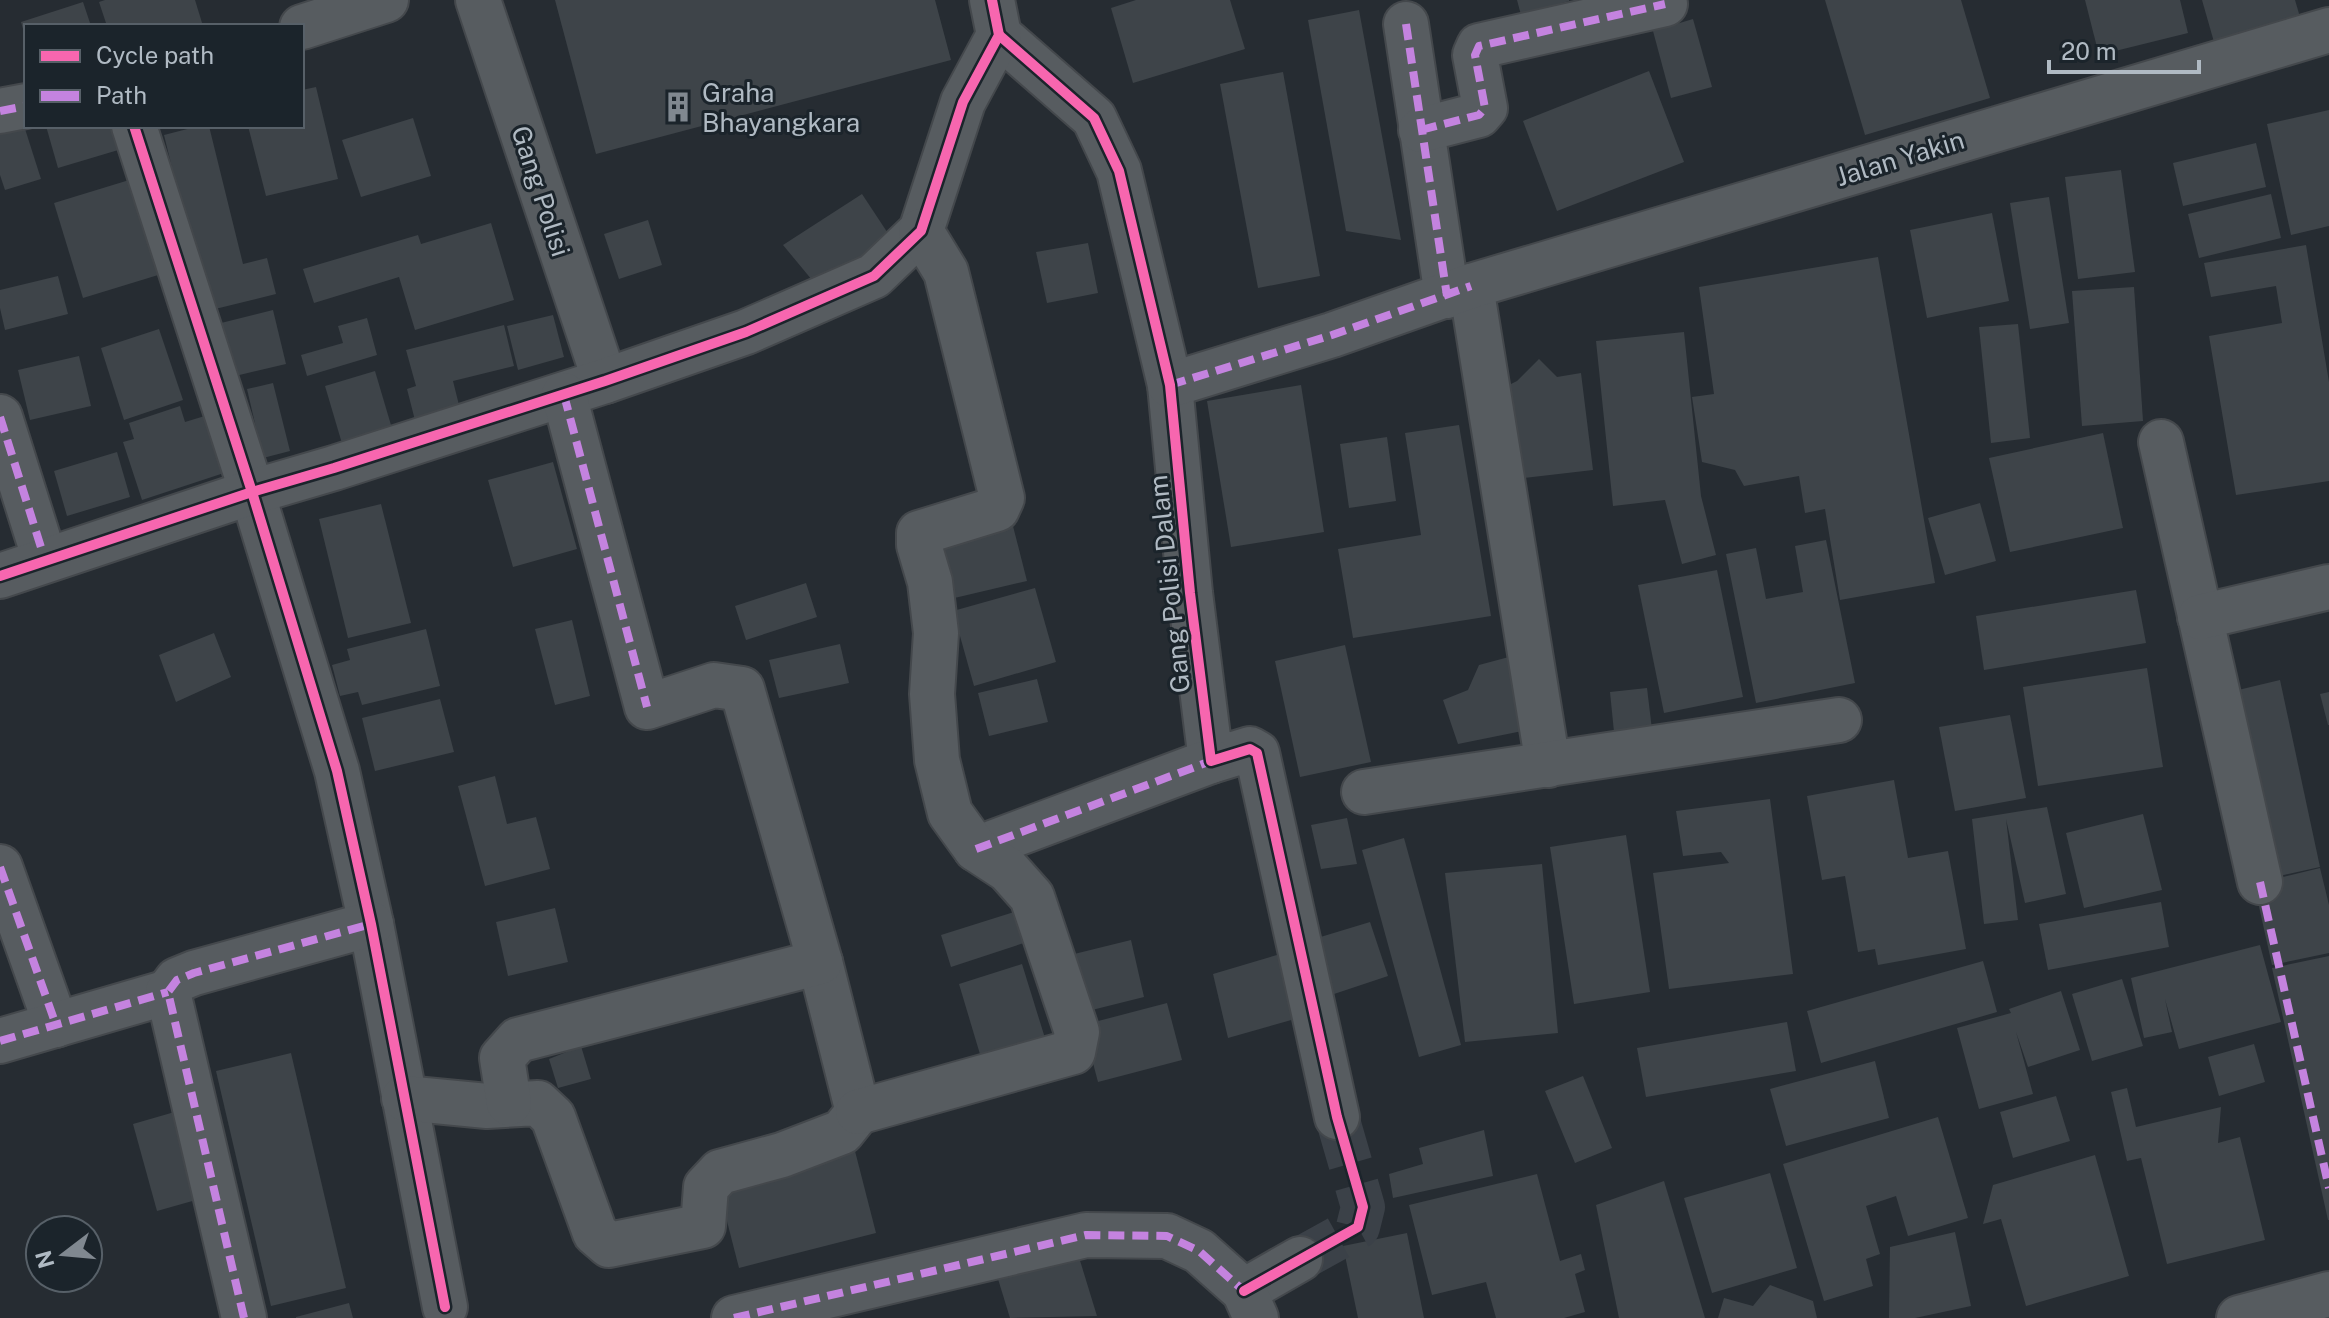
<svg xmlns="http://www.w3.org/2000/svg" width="2329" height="1318" font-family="'Public Sans',sans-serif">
<rect width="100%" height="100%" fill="#262c32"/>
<g fill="#3e4449">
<polygon points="105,0 195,0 203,26 107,26 99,2"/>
<polygon points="555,0 935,0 951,60 596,154"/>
<polygon points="1136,0 1230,0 1245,49 1133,83 1111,8"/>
<polygon points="1517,0 1569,0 1569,1 1521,15"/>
<polygon points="1825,0 1961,0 1990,98 1865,135"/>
<polygon points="2085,0 2180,0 2188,33 2099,55"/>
<polygon points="2202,0 2295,0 2300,17 2214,42"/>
<polygon points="83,2 91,26 26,26 25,36 21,22"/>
<polygon points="1359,10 1401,240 1346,231 1308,20"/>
<polygon points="1693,19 1712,87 1671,98 1653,31"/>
<polygon points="1649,71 1684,162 1557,211 1523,121"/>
<polygon points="1283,72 1320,276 1258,288 1220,84"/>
<polygon points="316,87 338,179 266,196 248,126 302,126 302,90"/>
<polygon points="19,110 41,179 5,190 0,175 0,117"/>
<polygon points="2329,110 2329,226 2291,235 2267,124"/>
<polygon points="413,118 431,176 361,197 342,140"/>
<polygon points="46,126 118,126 125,148 58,168"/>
<polygon points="199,126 209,126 243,264 267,258 276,294 207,311 164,135"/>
<polygon points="2256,143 2266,187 2183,206 2173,163"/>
<polygon points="2121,170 2135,272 2078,279 2065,177"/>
<polygon points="139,177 168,272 83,298 54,203"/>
<polygon points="862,194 895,244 817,286 783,245"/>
<polygon points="2271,194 2281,238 2199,258 2188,214"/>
<polygon points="2049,197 2069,323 2030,329 2010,203"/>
<polygon points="1992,213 2009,301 1927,318 1910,230"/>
<polygon points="648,220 662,265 619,279 604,234"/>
<polygon points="491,223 514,300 415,330 399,277 314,303 303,269 418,235 421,244"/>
<polygon points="1088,243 1098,293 1047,303 1036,252"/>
<polygon points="2306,245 2329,382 2329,481 2236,495 2209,336 2282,323 2276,286 2211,297 2204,263"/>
<polygon points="1878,257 1935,583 1840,600 1825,509 1805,513 1799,476 1744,486 1735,470 1702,462 1692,397 1714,394 1699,287"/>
<polygon points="58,276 68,314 5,330 0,308 0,290"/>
<polygon points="2134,287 2143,421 2082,426 2072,291"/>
<polygon points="273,310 286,364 231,377 217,324"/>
<polygon points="553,315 564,357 518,370 507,326"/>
<polygon points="367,318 377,355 307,376 301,355 343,343 338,326"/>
<polygon points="2018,324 2030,438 1991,443 1979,327"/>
<polygon points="504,325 514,366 453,381 464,425 419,436 407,389 416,386 406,350"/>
<polygon points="159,329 183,400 124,420 101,348"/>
<polygon points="1684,332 1701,496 1716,555 1682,564 1665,500 1613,506 1596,341"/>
<polygon points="79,356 91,406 30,420 18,370"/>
<polygon points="1539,359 1557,377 1581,373 1593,470 1508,480 1497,391 1517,381"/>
<polygon points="375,371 396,442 346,457 325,386"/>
<polygon points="273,383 290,451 263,458 247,389"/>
<polygon points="1301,385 1324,532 1231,547 1207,401"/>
<polygon points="180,406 185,422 208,415 227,472 142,500 123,442 134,439 129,423"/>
<polygon points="1459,425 1491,616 1353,638 1338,549 1421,535 1405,433"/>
<polygon points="2103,433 2123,528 2010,552 1989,458"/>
<polygon points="1387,437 1396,501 1349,508 1340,444"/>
<polygon points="117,452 130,497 67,516 54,471"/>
<polygon points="553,462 577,549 513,567 488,480"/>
<polygon points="1980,503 1996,561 1945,575 1928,518"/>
<polygon points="381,504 411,623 348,638 319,519"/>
<polygon points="1013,526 1027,581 946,600 933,545"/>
<polygon points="1826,540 1855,683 1756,703 1726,554 1756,548 1766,599 1803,592 1795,546"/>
<polygon points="1717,570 1743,697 1664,713 1638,585"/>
<polygon points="806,583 817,617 746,640 735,606"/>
<polygon points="1035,588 1056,662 974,686 953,611"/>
<polygon points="2136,590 2146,643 1984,670 1976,616"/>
<polygon points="572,620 590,696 555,705 535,629"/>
<polygon points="426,629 440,686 362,705 358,692 340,696 332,665 350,660 347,649"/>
<polygon points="214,633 231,677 176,702 159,655"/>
<polygon points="840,644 849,683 779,698 769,660"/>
<polygon points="1345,645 1371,762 1300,777 1275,661"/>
<polygon points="1520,654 1532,729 1458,744 1443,700 1468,690 1479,665"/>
<polygon points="2147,668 2163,767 2038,786 2023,687"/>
<polygon points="1037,679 1048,722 989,736 978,693"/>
<polygon points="2280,680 2320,867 2275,877 2234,691"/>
<polygon points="1647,688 1653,738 1615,742 1610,692"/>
<polygon points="2329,692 2329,725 2328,725 2320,694"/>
<polygon points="440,699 454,752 375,771 362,718"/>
<polygon points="2010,715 2026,798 1955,811 1939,727"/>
<polygon points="495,776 507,824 536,817 550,869 485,886 458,786"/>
<polygon points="1894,780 1908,858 1948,851 1966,949 1878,965 1875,949 1858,952 1845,876 1822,880 1807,796"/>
<polygon points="1770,799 1793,974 1669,989 1653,873 1729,863 1721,852 1683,856 1676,811"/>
<polygon points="2047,807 2066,894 2025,903 2006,819 2018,920 1984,924 1972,819"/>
<polygon points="2143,814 2162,890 2084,908 2066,833"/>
<polygon points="1347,818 1357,864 1321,869 1311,825"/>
<polygon points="1626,835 1650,992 1574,1004 1550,847"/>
<polygon points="1404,838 1461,1045 1419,1057 1362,850"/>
<polygon points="1542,864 1558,1033 1465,1042 1445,873"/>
<polygon points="2320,868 2329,905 2329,953 2272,965 2254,884"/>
<polygon points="2161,902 2169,947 2048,970 2039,924"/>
<polygon points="555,908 568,962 508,976 496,922"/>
<polygon points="1020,910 1030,941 951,967 941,935"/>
<polygon points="1370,922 1388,976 1322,998 1304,942"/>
<polygon points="1131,940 1144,997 1076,1014 1062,957"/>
<polygon points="2260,945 2281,1022 2179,1049 2165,999 2172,1032 2144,1038 2131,978"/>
<polygon points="1287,952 1302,1017 1228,1038 1213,974"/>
<polygon points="2329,956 2329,1220 2328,1220 2272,968"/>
<polygon points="1983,961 1997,1012 1821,1063 1807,1011"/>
<polygon points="1022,964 1049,1051 985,1071 959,984"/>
<polygon points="2122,979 2143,1046 2092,1061 2072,994"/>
<polygon points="2061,991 2080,1050 2028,1067 2016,1032 2033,1094 1979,1109 1957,1028 2011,1013 2009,1009"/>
<polygon points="1167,1003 1182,1060 1098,1082 1083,1025"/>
<polygon points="1787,1022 1796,1071 1646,1097 1637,1048"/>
<polygon points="2254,1044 2265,1082 2219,1096 2208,1057"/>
<polygon points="581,1046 591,1079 558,1088 549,1059"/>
<polygon points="291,1053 346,1288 271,1306 216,1071"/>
<polygon points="1875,1061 1889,1118 1786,1146 1770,1089"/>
<polygon points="1583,1076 1612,1148 1575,1163 1545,1091"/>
<polygon points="2127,1088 2136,1127 2221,1107 2218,1143 2240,1137 2265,1240 2167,1264 2141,1158 2127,1161 2111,1092"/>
<polygon points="2056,1096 2070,1141 2013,1158 2000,1112"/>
<polygon points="178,1111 203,1198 157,1211 133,1124"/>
<polygon points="1938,1117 1968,1218 1908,1236 1896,1196 1866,1206 1880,1254 1866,1259 1873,1286 1824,1301 1783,1164"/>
<polygon points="1484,1130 1493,1176 1393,1198 1389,1174 1423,1164 1419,1148"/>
<polygon points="855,1151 876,1233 739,1268 718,1186"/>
<polygon points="2095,1155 2129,1276 2026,1306 2001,1219 1983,1224 1993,1185"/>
<polygon points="1770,1173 1797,1268 1712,1293 1684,1198"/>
<polygon points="1537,1174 1560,1261 1581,1254 1585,1270 1575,1274 1585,1312 1564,1318 1496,1318 1486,1282 1432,1295 1409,1205"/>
<polygon points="1664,1181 1705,1318 1619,1318 1596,1205"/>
<polygon points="1955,1232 1971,1306 1915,1318 1889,1318 1890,1247"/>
<polygon points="1407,1233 1424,1318 1358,1318 1343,1246"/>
<polygon points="1078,1254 1097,1316 1010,1318 998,1279"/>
<polygon points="1770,1285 1813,1301 1817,1318 1718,1318 1724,1298 1753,1306"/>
<polygon points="349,1303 353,1318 296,1318 296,1317"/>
</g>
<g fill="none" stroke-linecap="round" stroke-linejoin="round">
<polyline stroke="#3b4148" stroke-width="44" stroke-dasharray="44 22" stroke-linecap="butt" points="1300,1259 1358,1227 1363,1207 1337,1117"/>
<g stroke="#44484c" stroke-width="48">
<g id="minor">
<polyline points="478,0 605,381"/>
<polyline points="1406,24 1447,296"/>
<polyline points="302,27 386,0"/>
<polyline points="999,35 1094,118 1119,171 1170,385 1190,593 1211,761 1250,749 1257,753 1337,1117"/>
<polyline points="0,111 26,106"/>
<polyline points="134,126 252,492 337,771 371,924 445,1307"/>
<polyline points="1421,130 1479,115 1485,108 1475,55 1479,46 1665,4"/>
<polyline points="1471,286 1548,765"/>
<polyline points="1170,385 1332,335 1471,286 2329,30"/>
<polyline points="0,417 45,560"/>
<polyline points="2161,442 2260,882"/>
<polyline points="0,576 252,492 334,468 605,381 746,332 874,276 921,231 963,102 999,35 992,0"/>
<polyline points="2200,617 2329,587"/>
<polyline points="1364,792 1839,720"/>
<polyline points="976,849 1211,761"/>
<polyline points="0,867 56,1025"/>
<polyline points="820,962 858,1112"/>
<polyline points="0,1041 168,992"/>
<polyline points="404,1098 487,1106 538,1103 553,1117 595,1233 609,1245 703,1226 706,1187 720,1172 782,1155 842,1132 858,1112"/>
<polyline points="509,1103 502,1058 518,1040 820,962 742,689 714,685 647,707 564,395"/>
<polyline points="858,1112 1073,1052 1077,1032 1032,897 1008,870 976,849 950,813 937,760 932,694 936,633 930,582 919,545 919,533 997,509 1002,498 946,272 921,231"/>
<polyline points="1244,1291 1300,1259"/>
<polyline points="244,1318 168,992 177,980 194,973 371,924"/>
<polyline points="734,1318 1086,1235 1167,1236 1199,1251 1244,1291 1256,1318"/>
<polyline points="2239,1318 2329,1294"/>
</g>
</g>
<use href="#minor" stroke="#575c60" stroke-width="44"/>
<g stroke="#c483df" stroke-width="8" stroke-dasharray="16 8" stroke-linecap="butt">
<polyline points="1406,24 1447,296"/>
<polyline points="0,111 26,106"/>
<polyline points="1421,130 1479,115 1485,108 1475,55 1479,46 1665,4"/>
<polyline points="1170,385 1332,335 1471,286"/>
<polyline points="564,395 647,707"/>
<polyline points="0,417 45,560"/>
<polyline points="976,849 1211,761"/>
<polyline points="0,867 56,1025"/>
<polyline points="2260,882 2329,1188"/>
<polyline points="0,1041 168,992"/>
<polyline points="244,1318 168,992 177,980 194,973 371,924"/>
<polyline points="734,1318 1086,1235 1167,1236 1199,1251 1244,1291 1249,1289"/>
</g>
<g stroke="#1b242b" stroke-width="15">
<g id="cycleway">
<polyline points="999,35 1094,118 1119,171 1170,385 1190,593 1211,761 1250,749 1257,753 1337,1117 1363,1207 1358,1227 1244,1291"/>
<polyline points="134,126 252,492 337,771 371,924 445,1307"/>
<polyline points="0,576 252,492 334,468 605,381 746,332 874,276 921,231 963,102 999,35 992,0"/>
</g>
</g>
<use href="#cycleway" stroke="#f766af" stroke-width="10"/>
</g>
<defs>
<g id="building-bare" transform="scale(2.4)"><path d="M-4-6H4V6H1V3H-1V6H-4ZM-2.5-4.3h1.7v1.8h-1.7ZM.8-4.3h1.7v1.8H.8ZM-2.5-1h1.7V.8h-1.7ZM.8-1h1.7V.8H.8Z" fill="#808890" stroke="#1b242b" stroke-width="2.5" paint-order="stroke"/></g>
</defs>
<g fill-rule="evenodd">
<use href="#building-bare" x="678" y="107"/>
</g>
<g text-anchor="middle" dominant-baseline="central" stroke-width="6" stroke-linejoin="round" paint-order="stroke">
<g font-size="26" fill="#b0bac3" stroke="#1b242b" text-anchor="start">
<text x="702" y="92">Graha<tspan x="702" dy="30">Bhayangkara</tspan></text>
</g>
<g font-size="26" fill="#b0bac3" stroke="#1b242b">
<text transform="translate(1900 158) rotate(-17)">Jalan Yakin</text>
<text transform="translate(541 191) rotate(72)">Gang Polisi</text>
<text transform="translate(1169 584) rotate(-96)">Gang Polisi Dalam</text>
</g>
</g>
<rect x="24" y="24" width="280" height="104" fill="#1b242b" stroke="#576068" stroke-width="2"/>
<rect x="40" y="50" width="40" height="12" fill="#f766af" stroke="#576068" stroke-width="2"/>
<text x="96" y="64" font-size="24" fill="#b0bac3">Cycle path</text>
<rect x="40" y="90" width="40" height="12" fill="#c483df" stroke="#576068" stroke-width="2"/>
<text x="96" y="104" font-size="24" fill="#b0bac3">Path</text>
<g transform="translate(64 1254) rotate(254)"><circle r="38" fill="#1b242b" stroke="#576068" stroke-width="2"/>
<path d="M0-6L14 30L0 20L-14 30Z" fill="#808890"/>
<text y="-12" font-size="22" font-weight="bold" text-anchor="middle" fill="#b0bac3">N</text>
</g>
<path d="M2049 60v12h150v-12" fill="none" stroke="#b0bac3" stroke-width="4"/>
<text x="2061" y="60" font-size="24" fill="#b0bac3" stroke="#1b242b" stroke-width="6" paint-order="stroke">20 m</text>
</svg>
